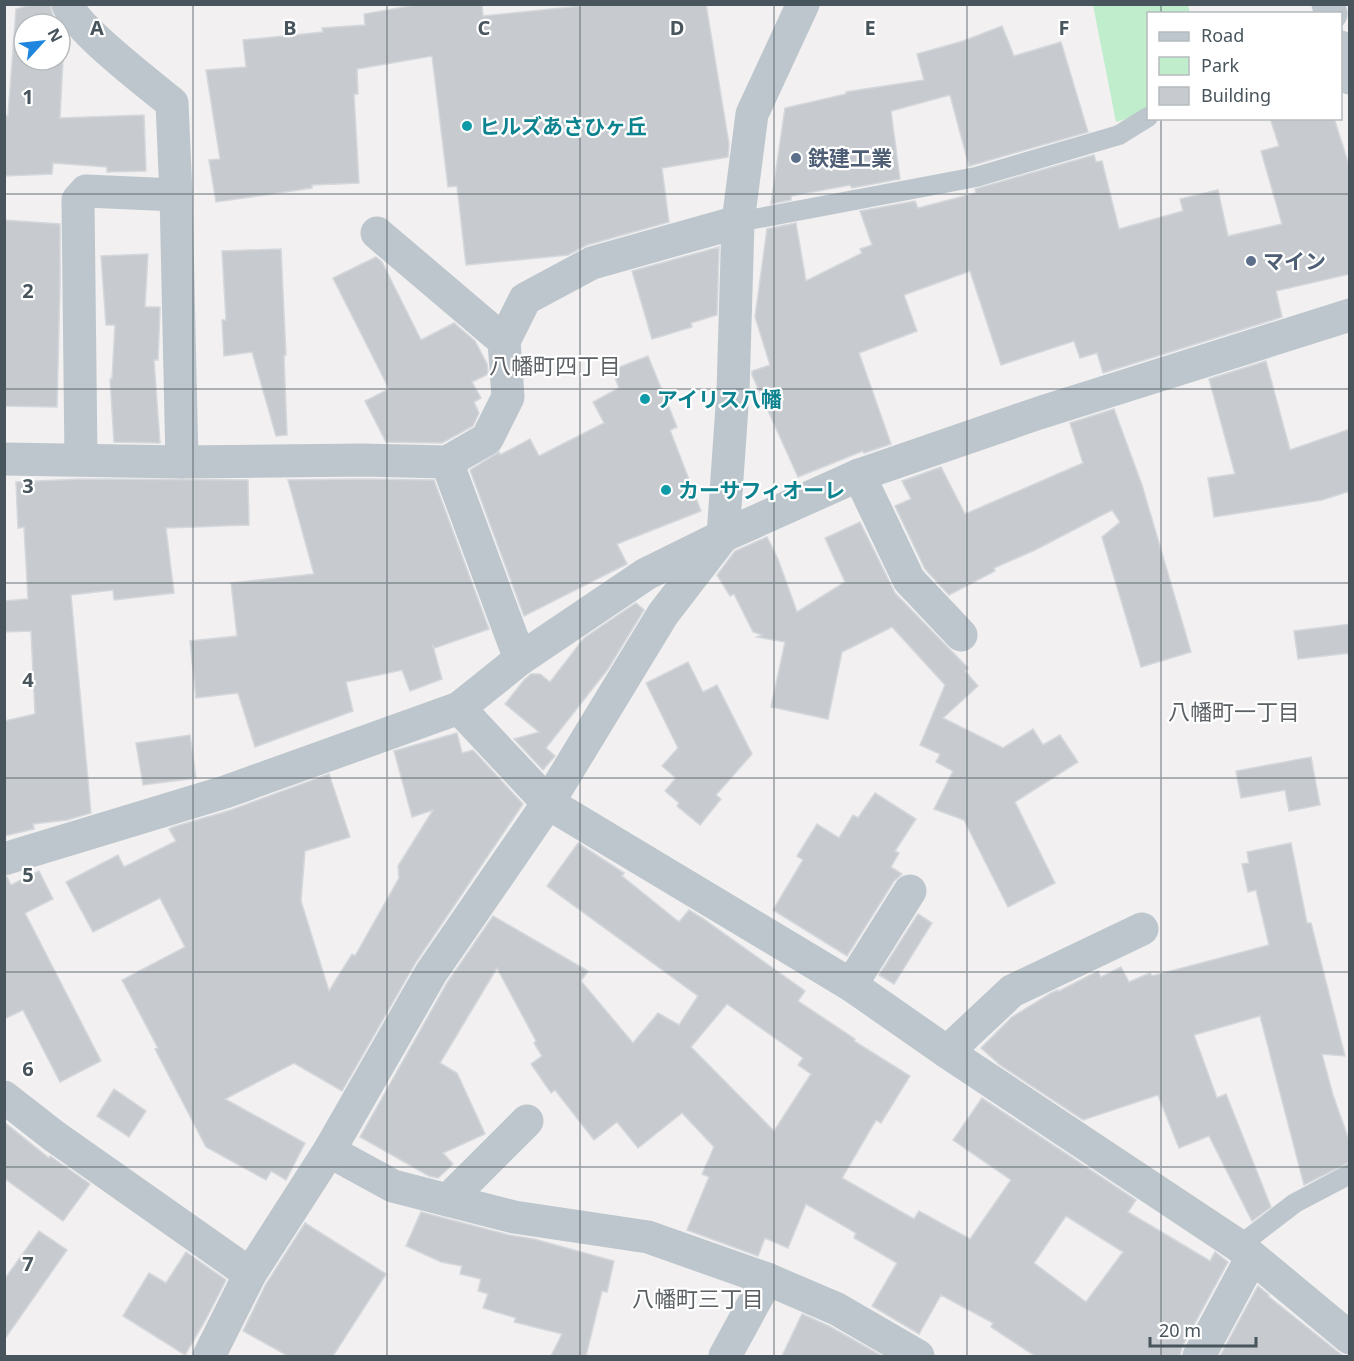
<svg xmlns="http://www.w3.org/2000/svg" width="1354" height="1361" font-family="'Noto Sans','Noto Sans JP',sans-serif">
<rect width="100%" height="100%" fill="#f2f0f0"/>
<polygon fill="#c0eecd" points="1093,5 1188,5 1190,13 1148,14 1148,107 1143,114 1116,122"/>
<g fill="#c7cbcf" stroke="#d4d7db" stroke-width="1.5" fill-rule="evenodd">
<polygon points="34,4 50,4 55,24 24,24 24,60 60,60 60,45 63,59 60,118 144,115 146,171 107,172 107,167 53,163 52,174 4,176 4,115 8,116 16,9"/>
<polygon points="421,4 482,4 483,16 600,4 706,4 729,144 728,157 662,168 669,222 587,245 568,255 466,265 457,186 448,187 432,56 357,69 358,94 354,94 359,183 312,185 312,188 216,202 209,160 220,159 206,70 246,67 243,40 323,32 322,28 365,25 364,14"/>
<polygon points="1002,26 1014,56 1061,42 1088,132 969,166 950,95 891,111 900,179 852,188 850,185 791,196 791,200 771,204 785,108 846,94 846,92 924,80 917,54 963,41"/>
<polygon points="1270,118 1334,118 1350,168 1350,274 1276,291 1282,317 1103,373 1097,353 1080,358 1074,341 1001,365 970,271 904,295 917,331 859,353 891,444 864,453 863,451 798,477 752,375 752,371 770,365 755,317 767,229 796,223 806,281 862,253 860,249 872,245 860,211 915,201 918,208 976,193 975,189 1094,155 1096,162 1102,161 1119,229 1183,211 1180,199 1218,190 1228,236 1282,224 1261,151 1279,146"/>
<polygon points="4,220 60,224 60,284 57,407 4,406"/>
<polygon points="719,247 717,315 691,323 692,327 652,339 632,271"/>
<polygon points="281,249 286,355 284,356 287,435 276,436 252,352 224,356 222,320 226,320 222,251"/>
<polygon points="148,254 145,307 160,307 158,360 154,360 160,443 114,442 110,379 112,379 115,325 106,325 101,256"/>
<polygon points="376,257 382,262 421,340 454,323 475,341 487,364 488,374 472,382 481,398 474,402 479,413 473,426 442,443 386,442 365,401 389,389 333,278"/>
<polygon points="648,356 677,427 670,430 701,511 617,544 627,564 524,616 470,470 499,452 500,455 530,439 539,456 604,423 593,402 619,388 612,370"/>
<polygon points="1266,361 1290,450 1350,429 1350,491 1322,500 1214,517 1208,478 1235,474 1209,379"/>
<polygon points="1114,409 1142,485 1191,652 1141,667 1102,537 1120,522 1112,510 1035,550 994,568 995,571 949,595 925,569 895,506 911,499 902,481 941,467 965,514 1083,463 1070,423"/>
<polygon points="81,479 248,480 249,525 166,528 174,593 114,600 113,590 71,595 91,813 67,820 33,824 34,829 4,836 4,721 35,714 31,631 4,632 4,601 28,599 24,527 18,528 16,482"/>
<polygon points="362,479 434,480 489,629 435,648 433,646 442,679 410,691 402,670 346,682 353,711 255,747 238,693 196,698 190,641 237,636 231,583 314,574 288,480"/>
<polygon points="860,522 895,593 968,668 965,671 978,686 943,718 1003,748 1033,729 1043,745 1060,735 1078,762 1015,802 1055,883 1008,907 964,820 934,809 953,771 936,762 940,754 920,745 945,685 892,627 842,652 828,719 771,707 785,642 757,637 762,635 753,632 734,594 730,596 717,575 735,551 767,537 778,559 797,612 845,582 825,538"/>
<polygon points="636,603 644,610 608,669 546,748 555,756 543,770 514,739 539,732 505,704 524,680 531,674 540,674 550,682 584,638"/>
<polygon points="1350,624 1350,653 1298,659 1294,631"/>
<polygon points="688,662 703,692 717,685 752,754 716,795 721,799 700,825 677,806 679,803 665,791 676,778 662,766 678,748 646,683"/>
<polygon points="457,733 462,753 473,750 523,804 416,962 342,1091 294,1063 225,1099 305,1143 286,1180 271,1171 266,1180 206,1147 155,1049 158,1048 122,980 185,947 160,898 93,932 66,882 118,855 124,867 176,841 169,829 173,827 231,810 329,774 350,837 305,851 301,901 329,991 352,954 355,956 399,878 398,866 433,810 412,817 394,751"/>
<polygon points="190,735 196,778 143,785 136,743"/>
<polygon points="1311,757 1320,805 1289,811 1285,790 1241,798 1236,771"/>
<polygon points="875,793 916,819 895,851 899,853 891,867 902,874 894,881 847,956 773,910 803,860 797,856 817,824 839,838 853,815 858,818"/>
<path d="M 578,843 L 624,873 L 622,876 L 679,922 L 689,910 L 702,918 L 805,991 L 798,1001 L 855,1039 L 854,1041 L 910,1076 L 881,1123 L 876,1120 L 842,1178 L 914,1219 L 919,1211 L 970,1239 L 1011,1180 L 953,1140 L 982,1098 L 1136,1200 L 1128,1212 L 1210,1261 L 1215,1252 L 1228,1262 L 1182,1347 L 1180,1356 L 1035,1356 L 991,1327 L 993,1323 L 941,1295 L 919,1334 L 872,1306 L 897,1263 L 854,1238 L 856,1233 L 806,1204 L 788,1248 L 765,1238 L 758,1256 L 687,1230 L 709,1177 L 702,1174 L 714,1147 L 682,1113 L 638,1148 L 617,1122 L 594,1140 L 555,1090 L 551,1093 L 531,1064 L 542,1056 L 534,1043 L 536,1041 L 497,968 L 440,1063 L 457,1073 L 485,1134 L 443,1153 L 453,1164 L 438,1178 L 429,1176 L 360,1137 L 447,983 L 493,916 L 588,971 L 581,981 L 633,1043 L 658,1013 L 679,1025 L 698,996 L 547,886 ZM 727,1004 L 803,1058 L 798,1065 L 811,1074 L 774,1131 L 691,1047 ZM 1066,1216 L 1123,1252 L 1086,1302 L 1034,1263 Z"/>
<polygon points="1291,843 1307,923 1311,923 1345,1056 1322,1054 1333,1095 1350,1143 1350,1162 1304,1185 1260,1016 1194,1035 1217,1098 1226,1094 1271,1207 1252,1221 1209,1136 1179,1148 1158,1095 1083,1120 1000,1065 981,1048 1012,1017 1051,993 1058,990 1059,991 1098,971 1101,977 1121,967 1129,982 1150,973 1152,976 1269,945 1256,890 1248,892 1242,864 1249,863 1247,852"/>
<polygon points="39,871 53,899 25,913 101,1061 60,1082 23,1010 4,1019 4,877 7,877 11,885"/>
<polygon points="918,914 932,923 894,984 879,975"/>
<polygon points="114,1089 146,1111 129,1137 97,1116"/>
<polygon points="4,1122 49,1158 50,1156 90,1184 63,1221 4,1178"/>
<polygon points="421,1212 509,1235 534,1239 614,1261 607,1292 602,1291 586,1356 551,1356 562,1334 514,1322 516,1318 483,1308 488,1294 478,1291 481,1279 460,1274 462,1266 441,1262 406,1246"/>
<polygon points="305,1223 386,1274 333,1356 288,1356 243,1331 266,1284"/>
<polygon points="39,1231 67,1250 4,1340 4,1280"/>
<polygon points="186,1252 226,1280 205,1321 185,1355 123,1316 149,1273 166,1283"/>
<polygon points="1258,1286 1269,1295 1268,1296 1343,1356 1220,1356"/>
<polygon points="802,1314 829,1326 882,1356 782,1356"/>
</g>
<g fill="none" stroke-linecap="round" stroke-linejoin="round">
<g stroke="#bcc6cc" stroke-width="20">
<polyline points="738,222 976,177 1119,135 1148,117"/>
<polyline points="1239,1246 1295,1203 1350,1174"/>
</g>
<g stroke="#bcc6cc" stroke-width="33">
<path d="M 68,4 C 73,26 151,86 172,103 L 176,195"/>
<polyline points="1328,4 1331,14"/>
<polyline points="1340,47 1350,78"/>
<polyline points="377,233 504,341"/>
<polyline points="4,459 182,462 362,460 447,462 487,439 508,397 504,341 525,299 592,263 738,222"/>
<polyline points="81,459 78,200 86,191 176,195 182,462"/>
<polyline points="447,462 520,659"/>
<polyline points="859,475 909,580 961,635"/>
<polyline points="459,708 548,803 851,985 947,1052 1239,1246 1350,1338"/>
<polyline points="4,859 225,792 459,708 520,659 646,574 723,536 859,475 1039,413 1350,315"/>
<polyline points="851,985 910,891"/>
<polyline points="947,1052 1012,991 1142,929"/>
<polyline points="4,1097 54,1136 250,1274"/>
<polyline points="329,1151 393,1186 514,1217 648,1237 767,1279 837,1309 918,1356"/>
<polyline points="448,1200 527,1121"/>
<polyline points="209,1356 250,1274 329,1151 431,973 548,803 663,614 723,536 733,392 738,222 752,114 803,4"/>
<polyline points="725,1356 767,1279"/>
<polyline points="1199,1356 1252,1257"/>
</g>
</g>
<path fill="none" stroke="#48555d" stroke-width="1.5" stroke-opacity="0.55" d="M 193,4 L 193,1356M 387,4 L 387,1356M 580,4 L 580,1356M 774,4 L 774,1356M 967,4 L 967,1356M 1161,4 L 1161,14M 1161,118 L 1161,1356M 4,194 L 1350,194M 4,389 L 1350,389M 4,583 L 1350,583M 4,778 L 1350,778M 4,972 L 1350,972M 4,1167 L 1350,1167"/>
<g fill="#0f9aa8" stroke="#fff" stroke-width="2">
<circle cx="467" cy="126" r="6"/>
<circle cx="645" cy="399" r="6"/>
<circle cx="666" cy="490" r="6"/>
</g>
<g fill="#5c6f8a" stroke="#fff" stroke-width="2">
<circle cx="796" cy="158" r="6"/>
<circle cx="1251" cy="261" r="6"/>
</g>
<g text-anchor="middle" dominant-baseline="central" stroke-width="4.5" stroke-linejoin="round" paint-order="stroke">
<g font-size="21" font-weight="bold" fill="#0d838f" stroke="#fff" text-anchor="start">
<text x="479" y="126">ヒルズあさひヶ丘</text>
<text x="657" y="399">アイリス八幡</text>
<text x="678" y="490">カーサフィオーレ</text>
</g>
<g font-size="21" font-weight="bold" fill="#4e5e75" stroke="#fff" text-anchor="start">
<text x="808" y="158">鉄建工業</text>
<text x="1263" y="261">マイン</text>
</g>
<g font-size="22" fill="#5c6165" stroke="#fff">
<text x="555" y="365">八幡町四丁目</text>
<text x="1234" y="711">八幡町一丁目</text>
<text x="698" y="1298">八幡町三丁目</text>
</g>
</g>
<g font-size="20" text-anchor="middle" font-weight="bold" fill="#48555d" stroke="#fff" stroke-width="4.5" stroke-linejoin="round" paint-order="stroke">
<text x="97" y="35">A</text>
<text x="290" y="35">B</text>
<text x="484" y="35">C</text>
<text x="677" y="35">D</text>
<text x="870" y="35">E</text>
<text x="1064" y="35">F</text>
<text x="28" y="104">1</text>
<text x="28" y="298">2</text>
<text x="28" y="493">3</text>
<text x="28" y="687">4</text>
<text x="28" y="882">5</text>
<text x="28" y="1076">6</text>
<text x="28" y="1271">7</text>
</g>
<rect width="1354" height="1361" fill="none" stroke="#48555d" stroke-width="12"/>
<rect x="1147" y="12" width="195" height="108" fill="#ffffff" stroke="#b6bbbe" stroke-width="1.5"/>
<rect x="1159" y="32" width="30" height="9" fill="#bcc6cc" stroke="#b6bbbe" stroke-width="1.5"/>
<text x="1201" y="42" font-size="18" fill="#48555d">Road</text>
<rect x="1159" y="57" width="30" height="18" fill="#c0eecd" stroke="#b6bbbe" stroke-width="1.5"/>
<text x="1201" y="72" font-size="18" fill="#48555d">Park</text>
<rect x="1159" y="87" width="30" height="18" fill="#c7cbcf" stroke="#b6bbbe" stroke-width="1.5"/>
<text x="1201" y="102" font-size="18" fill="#48555d">Building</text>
<g transform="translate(42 42) rotate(63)"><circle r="28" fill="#ffffff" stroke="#b6bbbe" stroke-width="1.5"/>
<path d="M0-4.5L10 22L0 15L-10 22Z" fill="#1e86de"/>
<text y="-9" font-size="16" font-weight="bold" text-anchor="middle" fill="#48555d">N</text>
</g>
<path d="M1150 1337v9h106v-9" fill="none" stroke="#48555d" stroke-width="3"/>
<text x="1159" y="1337" font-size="18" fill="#48555d" stroke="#ffffff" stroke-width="4.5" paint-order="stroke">20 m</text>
</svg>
